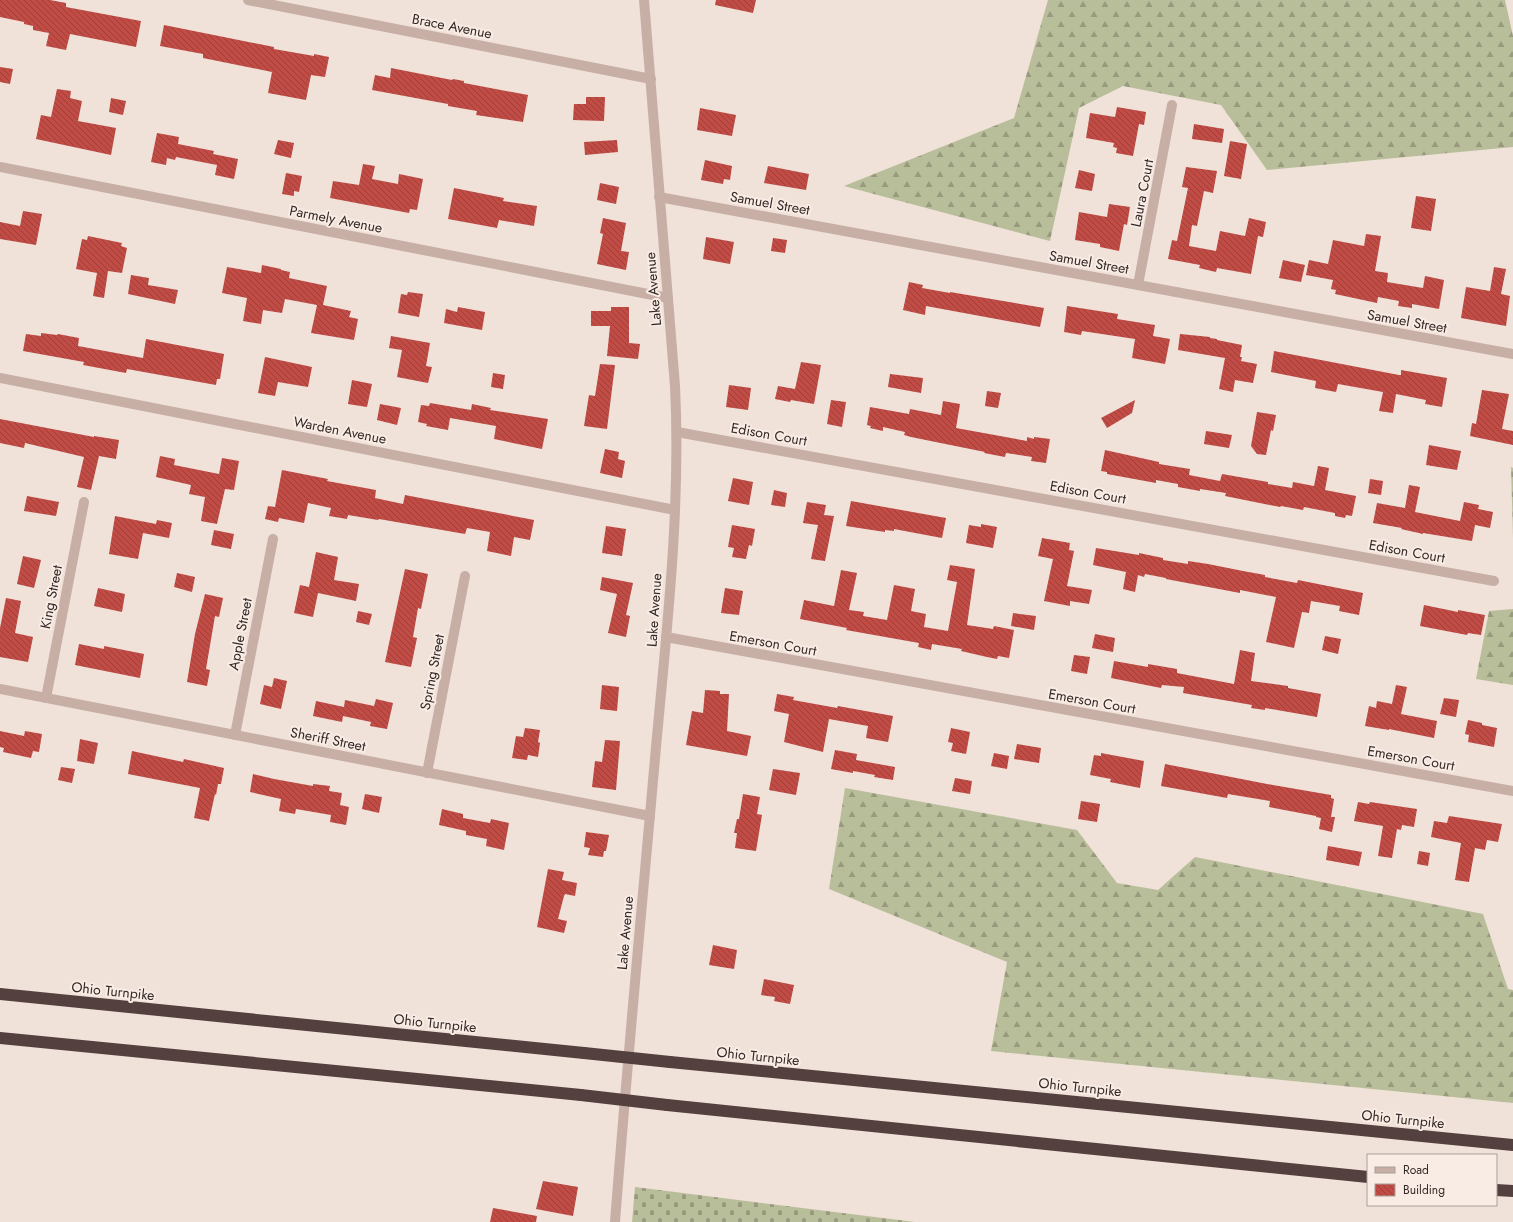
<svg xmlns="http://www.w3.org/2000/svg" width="1513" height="1222" font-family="Jost,sans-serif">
<defs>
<pattern id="forest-firs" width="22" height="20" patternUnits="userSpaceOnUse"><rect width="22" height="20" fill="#b9be9a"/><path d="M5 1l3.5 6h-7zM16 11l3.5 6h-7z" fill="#979a7d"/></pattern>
<pattern id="cemetery-stones" width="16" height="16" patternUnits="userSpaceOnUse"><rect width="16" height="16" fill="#b9be9a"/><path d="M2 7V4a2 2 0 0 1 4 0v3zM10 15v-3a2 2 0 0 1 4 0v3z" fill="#979a7d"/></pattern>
<pattern id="building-back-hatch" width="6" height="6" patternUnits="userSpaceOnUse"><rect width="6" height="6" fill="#c14c46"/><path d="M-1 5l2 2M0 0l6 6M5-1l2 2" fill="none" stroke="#9e3f3a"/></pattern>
</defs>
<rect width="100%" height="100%" fill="#f0e1d9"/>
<g fill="url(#forest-firs)">
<polygon points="1048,0 1505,0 1513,36 1513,147 1267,170 1221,105 1123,86 1079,108 1050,241 844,186 1014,118"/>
<polygon points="1511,467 1513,468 1513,537"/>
<polygon points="1513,609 1513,685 1476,679 1489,611"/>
<polygon points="845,788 1077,830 1117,883 1158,890 1195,857 1483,914 1508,989 1513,990 1513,1103 991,1051 1007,962 829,889"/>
</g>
<polygon fill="url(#cemetery-stones)" points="635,1187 915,1222 632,1222"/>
<g fill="url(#building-back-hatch)">
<polygon points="0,0 50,0 66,3 66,7 141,21 136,47 70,34 66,50 46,46 49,33 33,30 33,26 24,24 24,22 0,17"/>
<polygon points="716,0 756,0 753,13 715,5"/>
<polygon points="164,25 274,47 274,49 314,56 314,54 329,57 325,77 311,75 306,100 268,93 272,72 203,58 203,54 160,46"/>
<polygon points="0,67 13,69 10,84 0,82"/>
<polygon points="391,68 452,80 453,79 464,81 464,83 528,95 523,122 476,115 477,111 448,106 448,104 372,90 375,75 390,78"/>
<polygon points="57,89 71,91 70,98 82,101 78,121 116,128 111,155 36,139 41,115 51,117"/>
<polygon points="586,97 605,97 604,121 573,120 574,104 586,104"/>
<polygon points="111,98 126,101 123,115 109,112"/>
<polygon points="1117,107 1146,112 1144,125 1139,124 1133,156 1116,153 1117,148 1113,147 1114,143 1086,138 1090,113 1115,117"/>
<polygon points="700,108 736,115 732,136 697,130"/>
<polygon points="1194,124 1224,129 1222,143 1192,139"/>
<polygon points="157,133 179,137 178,144 214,151 213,154 238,159 234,179 215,175 217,165 176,157 175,160 167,158 166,165 151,162"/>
<polygon points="278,140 294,143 291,158 274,154"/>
<polygon points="617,140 618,152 585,155 584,142"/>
<polygon points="1230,141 1247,144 1241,179 1224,176"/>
<polygon points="705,160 732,166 730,180 724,179 723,184 701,180"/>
<polygon points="363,164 375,166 372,179 398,184 399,174 423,179 417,210 410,209 409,213 330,198 333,181 359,185"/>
<polygon points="768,166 809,174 806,190 764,183"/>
<polygon points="1186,167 1217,171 1213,193 1204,191 1197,226 1192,225 1189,246 1216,251 1220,231 1245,236 1249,218 1266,222 1263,237 1258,236 1251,274 1217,268 1216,272 1199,268 1200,265 1168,259 1172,240 1177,241 1188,188 1182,187"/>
<polygon points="1079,170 1095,174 1092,191 1075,188"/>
<polygon points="286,173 302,176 299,192 294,191 294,196 282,194"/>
<polygon points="600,183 619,187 616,204 597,200"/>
<polygon points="454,188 504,198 503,201 537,206 534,226 499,220 497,228 448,219"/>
<polygon points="1416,196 1436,199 1431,231 1411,228"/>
<polygon points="1109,204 1130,207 1127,225 1124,224 1119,251 1100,247 1100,244 1075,240 1079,212 1107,217"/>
<polygon points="23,211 42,214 36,245 0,239 0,222 20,226"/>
<polygon points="603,218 626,223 621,251 629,252 626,270 597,264 603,234 600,233"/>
<polygon points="1366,234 1381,236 1375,271 1388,273 1387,282 1423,288 1425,276 1444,280 1439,309 1412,304 1412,308 1398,306 1399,301 1378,297 1377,303 1335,294 1336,290 1331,289 1333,280 1306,275 1309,260 1328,264 1333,240 1364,246"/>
<polygon points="88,236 122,243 121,246 127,248 122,273 108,271 104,298 93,296 97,273 76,269 82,239 87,240"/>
<polygon points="706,237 734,242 730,264 703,259"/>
<polygon points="773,238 787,240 785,253 771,251"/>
<polygon points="1283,260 1305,265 1301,282 1279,278"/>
<polygon points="262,265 281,269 281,270 290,272 289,278 327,286 323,305 351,311 349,317 358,319 354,340 311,333 317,305 285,299 282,313 263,310 261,324 243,321 247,298 222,293 227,267 261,273"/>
<polygon points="1494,267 1506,269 1501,294 1510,296 1506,326 1461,318 1466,287 1490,291"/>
<polygon points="131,275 149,278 148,285 178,290 175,304 128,294"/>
<polygon points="909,282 923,285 922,288 950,293 950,292 1044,308 1040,327 926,306 925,315 903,310"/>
<polygon points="408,292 423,294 419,317 398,313 401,294 407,295"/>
<polygon points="1067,306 1118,314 1117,319 1155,325 1153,336 1170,339 1165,364 1132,358 1135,339 1082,331 1081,335 1064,332"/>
<polygon points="458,307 485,312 482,330 444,323 446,309 457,312"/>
<polygon points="611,307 629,307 629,343 640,344 638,359 607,356 610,326 591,326 591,311 611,311"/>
<polygon points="41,333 57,335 58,334 79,338 78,346 143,358 146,339 224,354 220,379 217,379 216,385 127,369 126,373 83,365 84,362 23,351 26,334 41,336"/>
<polygon points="1180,334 1210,337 1210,338 1217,339 1217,340 1242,345 1240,357 1242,357 1241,361 1257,364 1253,383 1235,380 1233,392 1219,389 1225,358 1178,350"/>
<polygon points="391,336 430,343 426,366 432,367 428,383 397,377 402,350 389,348"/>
<polygon points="1274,351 1399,375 1401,375 1401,370 1447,378 1442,407 1425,404 1426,400 1396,394 1393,413 1379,411 1383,392 1338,384 1336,392 1315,388 1316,381 1271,372"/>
<polygon points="265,357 312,367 308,387 278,382 275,396 258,393"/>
<polygon points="801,362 821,365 814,404 791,400 790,402 775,399 778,386 795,389"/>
<polygon points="600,364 615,365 607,429 584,426 589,395 595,396"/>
<polygon points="493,373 505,375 503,389 491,387"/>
<polygon points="890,374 923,378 921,393 888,387"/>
<polygon points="352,380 372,384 367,407 348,404"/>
<polygon points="729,385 751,388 748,410 726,407"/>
<polygon points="1482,390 1509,394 1502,429 1513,431 1513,445 1470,436 1472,423 1476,424"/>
<polygon points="987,391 1001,393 998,408 985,406"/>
<polygon points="831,400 846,402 842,427 827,424"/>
<polygon points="1135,400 1132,413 1107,428 1101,418"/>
<polygon points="943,401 960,404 956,428 1027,441 1027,437 1034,439 1034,437 1050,439 1046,463 1031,461 1032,457 1006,453 1005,457 984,453 985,452 911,437 904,435 905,432 883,427 883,431 870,428 871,426 867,425 870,407 909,414 910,409 941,415"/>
<polygon points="430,403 471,410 472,404 491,408 490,410 548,419 542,449 494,439 496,426 450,418 448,430 426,426 427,424 418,422 421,405 429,406"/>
<polygon points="380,404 401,408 397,425 377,420"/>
<polygon points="1257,412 1276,415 1273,431 1271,430 1266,455 1257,454 1251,446"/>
<polygon points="0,419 94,437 94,436 119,440 116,459 99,456 91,490 77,487 84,457 25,443 24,448 0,443"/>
<polygon points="1206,431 1232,435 1229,448 1204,444"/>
<polygon points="1429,445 1461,451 1457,470 1426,465"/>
<polygon points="605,449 619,452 618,459 625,461 622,478 600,473"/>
<polygon points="1105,450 1159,462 1159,464 1190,469 1189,475 1220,481 1222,474 1268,482 1268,484 1292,488 1293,482 1314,486 1318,466 1329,468 1325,490 1356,496 1352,516 1346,515 1345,518 1335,516 1335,513 1304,507 1303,510 1281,506 1280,507 1225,496 1226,493 1200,489 1200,491 1178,487 1178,484 1156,480 1156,483 1107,474 1107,472 1101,471"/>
<polygon points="160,456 175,459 174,465 219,474 222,458 239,461 234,490 225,489 217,524 201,521 205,497 189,494 191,485 156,477"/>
<polygon points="282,470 328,479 327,481 376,490 375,498 403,504 405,495 534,520 530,540 514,537 511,556 487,551 490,532 467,528 465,534 379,519 378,520 348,515 347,519 329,516 331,508 308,503 304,523 279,518 278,522 265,519 268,506 275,507"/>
<polygon points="733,478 753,482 749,505 728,501"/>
<polygon points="1370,479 1383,481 1381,495 1368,493"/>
<polygon points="1409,485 1420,487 1415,512 1460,521 1464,502 1479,505 1478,509 1493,512 1490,528 1475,525 1472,541 1423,533 1423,534 1401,529 1402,528 1373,523 1377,503 1405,508"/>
<polygon points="774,490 787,493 785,507 771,505"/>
<polygon points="27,496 59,502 56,516 24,511"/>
<polygon points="851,501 946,518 942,538 894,529 894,531 885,530 885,532 846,526"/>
<polygon points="807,502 826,505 824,515 834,516 825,561 811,559 818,525 803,523"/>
<polygon points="115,516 156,524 157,520 172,523 169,538 143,533 138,559 109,554"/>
<polygon points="981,524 997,527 993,548 966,543 969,525 981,527"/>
<polygon points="732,525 755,529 752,546 749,545 746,559 732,557 734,548 728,547"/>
<polygon points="606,526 626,529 622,556 602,553"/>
<polygon points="214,530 234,534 231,549 211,545"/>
<polygon points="1042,538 1070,543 1069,550 1074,551 1067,586 1092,590 1089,604 1070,601 1070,606 1044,601 1053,559 1038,556"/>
<polygon points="1096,548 1139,555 1139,553 1163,558 1163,560 1188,564 1188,561 1208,564 1243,571 1265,575 1265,577 1297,583 1298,580 1363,593 1359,615 1339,611 1340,606 1311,601 1309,613 1302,612 1294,648 1266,642 1276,597 1240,590 1240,593 1166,579 1166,578 1145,574 1144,577 1138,575 1135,592 1123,589 1126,572 1093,565"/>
<polygon points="316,552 338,557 334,580 359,584 356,601 318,593 313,617 294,613 300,585 309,587"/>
<polygon points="23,556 41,560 34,588 17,584"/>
<polygon points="950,565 975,569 967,625 993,629 994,626 1014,630 1009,658 998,656 997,659 987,657 961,651 962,649 932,644 931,650 918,647 919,643 846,630 847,628 800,619 804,600 834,606 841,570 857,573 849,610 864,612 863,616 887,620 894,585 915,589 911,611 926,614 924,627 948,631 957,582 947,580"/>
<polygon points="405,569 428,574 421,609 418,608 413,637 417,638 411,667 385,662"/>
<polygon points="177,573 195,577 192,592 174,587"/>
<polygon points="602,577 633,583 626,615 630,616 626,637 608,633 617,594 600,590"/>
<polygon points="98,588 125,594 122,612 94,606"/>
<polygon points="725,588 743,591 739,615 721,613"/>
<polygon points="205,594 223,598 219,617 215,616 206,669 210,670 207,686 187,682 195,634"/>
<polygon points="6,598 21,601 15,633 33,637 28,662 0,657 0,628"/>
<polygon points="1424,605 1458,612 1458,610 1485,615 1481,635 1468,633 1467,635 1420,626"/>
<polygon points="358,611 372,614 369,625 356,622"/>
<polygon points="1013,613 1036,616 1034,630 1011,626"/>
<polygon points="1095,634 1115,638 1113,652 1092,648"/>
<polygon points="1325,636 1341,639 1338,654 1322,650"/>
<polygon points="79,644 104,649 104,646 144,654 140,678 75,665"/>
<polygon points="1240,650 1255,653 1251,681 1288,686 1288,688 1321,694 1317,717 1265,708 1265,710 1251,708 1252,705 1183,693 1184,687 1162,685 1161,688 1111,678 1114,661 1148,667 1148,664 1177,669 1177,673 1234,684"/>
<polygon points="1074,655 1090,657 1087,674 1071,671"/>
<polygon points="274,678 287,681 281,709 260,704 264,685 272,687"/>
<polygon points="602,685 619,687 617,711 600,709"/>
<polygon points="1396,685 1407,687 1401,714 1437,721 1434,738 1389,729 1389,730 1365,726 1369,706 1376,708 1377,701 1392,704"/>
<polygon points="705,690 720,691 720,694 729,694 727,731 751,736 747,756 686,745 692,711 703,713"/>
<polygon points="777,694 794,697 793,700 837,708 838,706 893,716 888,742 866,738 868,726 829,719 823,752 784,742 789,714 774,711"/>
<polygon points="1444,698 1459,700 1456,717 1440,714"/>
<polygon points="376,699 393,703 387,729 370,726 371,722 343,716 342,722 313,716 316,701 344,707 345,700 374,706"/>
<polygon points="1468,720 1482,723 1482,725 1497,728 1494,747 1468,742 1469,735 1465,734"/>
<polygon points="525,728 540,730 538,742 540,743 538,757 528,755 527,760 512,758 516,736 523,737"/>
<polygon points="951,728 970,732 966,754 951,751 953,743 948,742"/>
<polygon points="0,731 24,736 25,731 42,734 39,752 33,751 31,758 3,752 4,748 0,747"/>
<polygon points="80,739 98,743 94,764 77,761"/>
<polygon points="605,740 620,741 616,790 592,787 595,761 602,762"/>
<polygon points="1017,744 1041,748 1039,763 1014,759"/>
<polygon points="835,750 857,754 856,760 895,767 893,780 874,777 875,775 853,771 853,773 831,769"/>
<polygon points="132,751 183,762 184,759 224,768 221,784 218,784 216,795 215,794 209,821 194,818 200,788 128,774"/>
<polygon points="994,753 1009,756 1007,769 991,766"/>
<polygon points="1101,753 1144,761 1140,788 1110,782 1111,779 1090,775 1094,755 1101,756"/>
<polygon points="1165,764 1267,784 1331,795 1331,798 1334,799 1331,817 1335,817 1332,832 1319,829 1321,818 1316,817 1316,816 1269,807 1270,801 1228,794 1227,798 1161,786"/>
<polygon points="61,767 75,769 72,783 58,780"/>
<polygon points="773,769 800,773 796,795 769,790"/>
<polygon points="253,774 274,779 313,786 313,784 330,786 329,791 342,793 340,805 349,807 346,825 330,822 331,815 296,809 295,814 279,811 281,799 250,792"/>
<polygon points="955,778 972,781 970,794 952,791"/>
<polygon points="365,794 382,797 379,813 362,809"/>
<polygon points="743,794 760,797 757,814 762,815 756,851 735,848 737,833 734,833 737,819 739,819"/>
<polygon points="1081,801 1100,804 1097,822 1078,819"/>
<polygon points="1358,802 1369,804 1370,802 1417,809 1414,827 1402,825 1401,830 1397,829 1392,858 1378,856 1383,826 1354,821"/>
<polygon points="442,809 463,814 463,818 490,823 491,819 509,823 504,850 486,846 487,839 466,835 466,831 439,825"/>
<polygon points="1449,816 1502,824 1498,842 1487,840 1485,850 1475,848 1469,882 1455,880 1461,843 1431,837 1434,821 1447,823"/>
<polygon points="586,832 609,835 606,851 604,851 603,857 588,855 590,848 584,847"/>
<polygon points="1328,846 1362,852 1359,866 1326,860"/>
<polygon points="1419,851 1430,853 1428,866 1417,864"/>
<polygon points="548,869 564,872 562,880 577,883 575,896 565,894 564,896 558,919 567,921 564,933 537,927"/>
<polygon points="713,945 737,950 734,969 709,965"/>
<polygon points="764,979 794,985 790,1004 774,1001 775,997 761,995"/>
<polygon points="543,1181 578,1187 573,1216 536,1209"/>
<polygon points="493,1208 537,1216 536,1222 490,1222"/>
</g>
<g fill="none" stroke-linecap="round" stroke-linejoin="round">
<g stroke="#c7afa6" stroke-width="10">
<polyline points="248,0 651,79"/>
<polyline points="0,167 668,298"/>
<polyline points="659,197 1513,354"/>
<polyline points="1138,285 1172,105"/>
<polyline points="0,378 675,510"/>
<polyline points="677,432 1494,581"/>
<polyline points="666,637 1513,791"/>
<polyline points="0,689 650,816"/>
<polyline points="46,698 84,502"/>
<polyline points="235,735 273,539"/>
<polyline points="427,773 465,576"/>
</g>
<path stroke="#c7afa6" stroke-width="10" d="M 615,1222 C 627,1064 642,906 656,747 C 667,627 681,506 675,386 L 644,0"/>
<g stroke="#54403e" stroke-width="12">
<polyline points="0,994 584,1053"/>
<polyline points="0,1038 581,1095"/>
<polyline points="670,1062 1513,1145"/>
<polyline points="667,1105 1368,1177"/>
<polyline points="1496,1190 1513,1191"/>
</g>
<g stroke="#54403e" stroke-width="12">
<polyline points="584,1053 670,1062"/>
<polyline points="581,1095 667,1105"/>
</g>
</g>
<g text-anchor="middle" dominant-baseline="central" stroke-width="4" stroke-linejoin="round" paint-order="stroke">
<g font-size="14" fill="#342826" stroke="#f8ece5">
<text transform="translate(452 26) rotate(11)">Brace Avenue</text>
<text transform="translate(1142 193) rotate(-79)">Laura Court</text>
<text transform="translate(770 203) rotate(10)">Samuel Street</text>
<text transform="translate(336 219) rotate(11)">Parmely Avenue</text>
<text transform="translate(1089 262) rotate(10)">Samuel Street</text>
<text transform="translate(653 289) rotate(-95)">Lake Avenue</text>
<text transform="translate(1407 321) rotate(10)">Samuel Street</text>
<text transform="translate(340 430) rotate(11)">Warden Avenue</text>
<text transform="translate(769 434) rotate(10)">Edison Court</text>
<text transform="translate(1088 492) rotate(10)">Edison Court</text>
<text transform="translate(1407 551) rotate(10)">Edison Court</text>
<text transform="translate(51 597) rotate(-79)">King Street</text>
<text transform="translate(654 610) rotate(-86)">Lake Avenue</text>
<text transform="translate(240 634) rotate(-79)">Apple Street</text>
<text transform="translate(773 643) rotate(10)">Emerson Court</text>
<text transform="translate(432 672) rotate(-79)">Spring Street</text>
<text transform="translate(1092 701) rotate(10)">Emerson Court</text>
<text transform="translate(328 739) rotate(11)">Sheriff Street</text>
<text transform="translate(1411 758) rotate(10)">Emerson Court</text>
<text transform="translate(625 933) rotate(-85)">Lake Avenue</text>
<text transform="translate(113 991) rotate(6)">Ohio Turnpike</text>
<text transform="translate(435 1023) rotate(6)">Ohio Turnpike</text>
<text transform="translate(758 1056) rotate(6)">Ohio Turnpike</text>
<text transform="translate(1080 1087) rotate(6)">Ohio Turnpike</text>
<text transform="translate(1403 1119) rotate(6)">Ohio Turnpike</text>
</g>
</g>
<rect x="1367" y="1154" width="130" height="52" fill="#f8ece5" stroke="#aa9e99"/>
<rect x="1375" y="1167" width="20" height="6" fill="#c7afa6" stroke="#aa9e99"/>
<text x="1403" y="1174" font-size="12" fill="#342826">Road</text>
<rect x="1375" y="1184" width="20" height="12" fill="url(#building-back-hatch)" stroke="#aa9e99"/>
<text x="1403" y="1194" font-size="12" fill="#342826">Building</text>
</svg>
